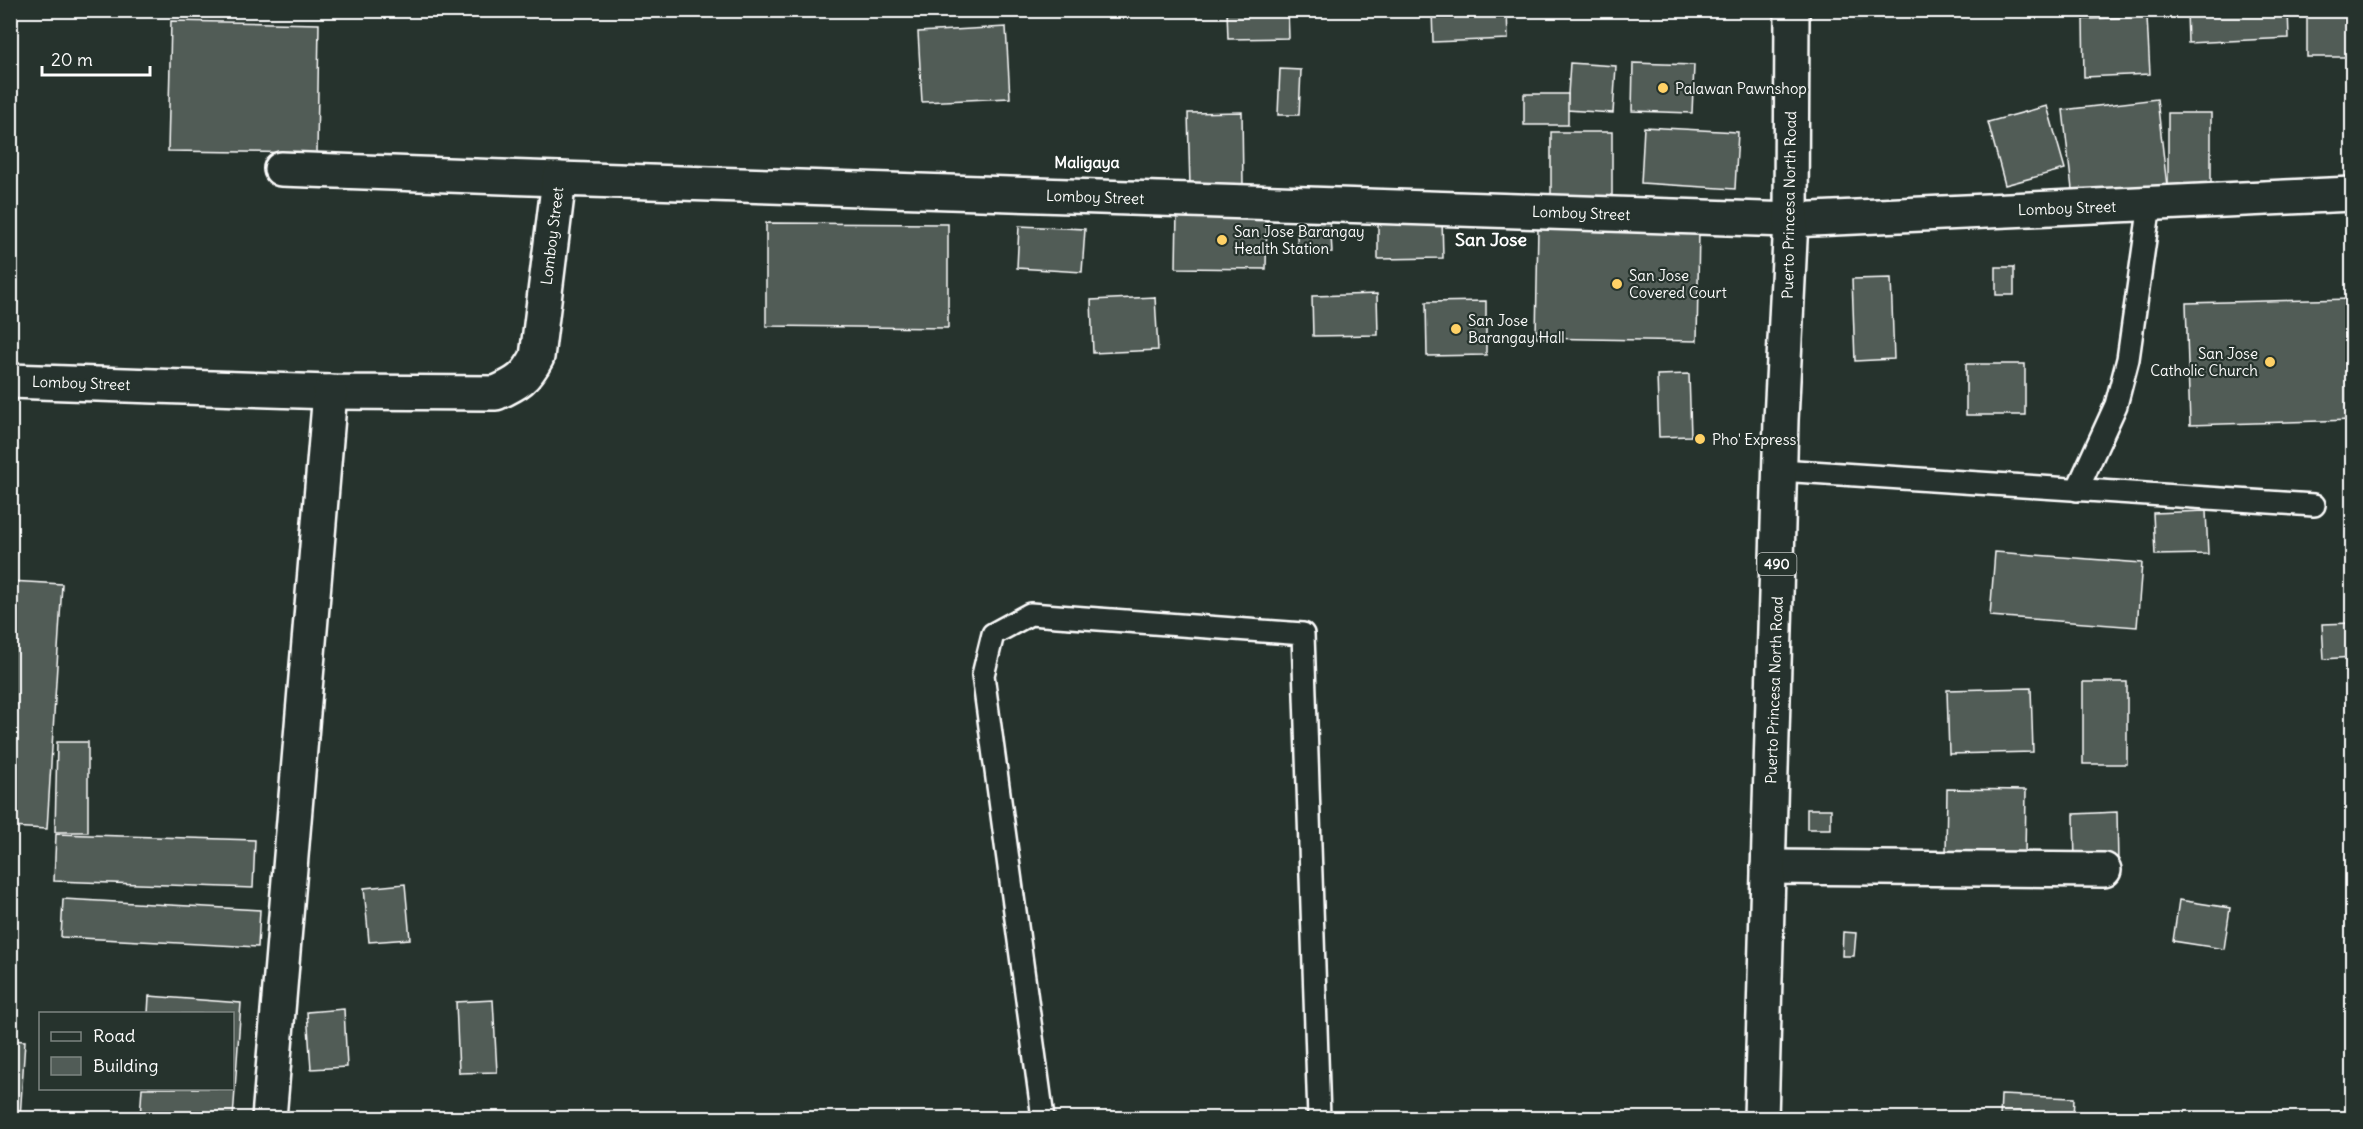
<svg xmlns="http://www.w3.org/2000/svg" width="2363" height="1129" font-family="Delius,sans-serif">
<rect width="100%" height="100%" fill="#26332d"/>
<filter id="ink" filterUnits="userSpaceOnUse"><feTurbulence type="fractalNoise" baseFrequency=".0167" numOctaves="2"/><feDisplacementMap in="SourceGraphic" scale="12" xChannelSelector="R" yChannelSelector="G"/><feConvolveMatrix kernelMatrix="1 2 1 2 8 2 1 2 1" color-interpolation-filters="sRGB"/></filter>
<g filter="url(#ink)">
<polygon fill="#333f3a" points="1855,11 2044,11 1855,22"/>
<g fill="#515c57" stroke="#fff" stroke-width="1.5">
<polygon points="1227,10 1288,10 1289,38 1228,39"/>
<polygon points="1432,10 1507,10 1508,39 1433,42"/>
<rect x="1896" y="10" width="56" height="3"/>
<polygon points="2187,10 2288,10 2289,38 2188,43"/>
<rect x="2307" y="10" width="45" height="47"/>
<polygon points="2147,17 2150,74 2084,77 2083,19"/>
<polygon points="171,21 319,24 317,153 168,151"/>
<polygon points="1006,27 1010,98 922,102 918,32"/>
<polygon points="1570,63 1616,66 1613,113 1567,110"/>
<polygon points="1633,63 1694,65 1692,113 1632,111"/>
<polygon points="1280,69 1301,70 1299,115 1278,115"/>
<rect x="1524" y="94" width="44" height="31"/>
<polygon points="2157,99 2167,186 2073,198 2063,110"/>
<polygon points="2047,106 2065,169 2005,185 1988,122"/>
<polygon points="1242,112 1243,185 1190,186 1188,113"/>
<rect x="2168" y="113" width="43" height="73"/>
<polygon points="1644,127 1738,132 1735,189 1641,183"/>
<rect x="1551" y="132" width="61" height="70"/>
<polygon points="1177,211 1267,213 1266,269 1176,268"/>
<polygon points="1330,218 1332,252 1298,254 1296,220"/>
<polygon points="1442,218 1443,258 1378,259 1378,219"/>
<polygon points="766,223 948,224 948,328 766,326"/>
<polygon points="1019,226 1085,229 1082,272 1017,268"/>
<polygon points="1538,227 1699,230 1697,341 1536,338"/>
<rect x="1996" y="267" width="18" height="28"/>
<polygon points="1891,278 1894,359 1855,361 1852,279"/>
<polygon points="1377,294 1378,335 1313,336 1312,296"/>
<polygon points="1155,297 1158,350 1093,353 1091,300"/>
<polygon points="2352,299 2352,420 2190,425 2186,303"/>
<polygon points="1486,301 1486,355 1427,356 1426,302"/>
<rect x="1966" y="364" width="59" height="51"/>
<polygon points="1689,374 1691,436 1659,437 1657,375"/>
<polygon points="2206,511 2208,554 2155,555 2153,513"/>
<polygon points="1995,552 2142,563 2137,627 1990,616"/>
<polygon points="10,581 62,584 47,829 10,827"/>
<polygon points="2352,623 2352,657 2324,659 2322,624"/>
<rect x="2083" y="682" width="44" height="82"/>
<polygon points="2031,688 2033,752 1949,754 1947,690"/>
<polygon points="57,742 88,742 88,832 55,832"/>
<polygon points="1947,789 2026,790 2025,857 1946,856"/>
<rect x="1807" y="809" width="24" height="20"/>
<polygon points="2117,812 2118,863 2075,864 2074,814"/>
<polygon points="56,834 255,840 253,888 54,881"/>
<polygon points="405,884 410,939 369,942 364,888"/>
<polygon points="63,899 260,910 258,947 61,937"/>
<polygon points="2179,900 2230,908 2224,949 2173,941"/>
<polygon points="1843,932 1856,933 1854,956 1842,956"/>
<polygon points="2352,960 2352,1020 2347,1020"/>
<polygon points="149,996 241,1003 233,1118 140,1118 142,1088 232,1088 232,1014 148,1014"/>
<polygon points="493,1000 497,1072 459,1073 456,1002"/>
<polygon points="344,1009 347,1067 311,1069 307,1012"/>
<polygon points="10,1040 25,1041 20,1118 10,1118"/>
<polygon points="2001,1095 2074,1098 2073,1118 2000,1118"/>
</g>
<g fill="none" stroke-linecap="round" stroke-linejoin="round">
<g stroke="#fff" stroke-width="26">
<g id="service">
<polyline points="1780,470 2314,505"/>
<polyline points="2077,490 2116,405 2128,359 2150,204"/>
<polyline points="1043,1118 983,675 993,634 1030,614 1303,634 1319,1118"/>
</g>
</g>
<g stroke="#fff" stroke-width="38">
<g id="minor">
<polyline points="281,169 559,179"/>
<path d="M 10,381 L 330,392 L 496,393 C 518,383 526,378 537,357 L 559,179 L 1791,220 L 2352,194"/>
<polyline points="1768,867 2104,870"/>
<polyline points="269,1118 330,392"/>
</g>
</g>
<g stroke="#fff" stroke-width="38">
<polyline id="primary" points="1761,1118 1781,420 1791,220 1792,10"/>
</g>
<use href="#service" stroke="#26332d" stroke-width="21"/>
<use href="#minor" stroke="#26332d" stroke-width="33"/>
<use href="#primary" stroke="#26332d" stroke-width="33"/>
</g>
</g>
<g fill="#ffd166" stroke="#26332d" stroke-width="2">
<circle cx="1663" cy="88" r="6"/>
<circle cx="1222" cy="240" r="6"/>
<circle cx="1617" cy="284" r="6"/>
<circle cx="1456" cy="329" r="6"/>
<circle cx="2270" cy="362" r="6"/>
<circle cx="1700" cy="439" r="6"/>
</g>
<g text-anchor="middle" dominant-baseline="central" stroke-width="4.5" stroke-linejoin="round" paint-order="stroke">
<rect fill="#26332d" stroke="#bec2c0" stroke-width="1.5" x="1757.5" y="553" width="39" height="22" rx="4.5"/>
<g font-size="14" font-weight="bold" fill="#fff">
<text x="1777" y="564">490</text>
</g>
<g font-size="15" fill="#fff" stroke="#26332d" text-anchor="start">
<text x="1675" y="88">Palawan Pawnshop</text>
<text x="1234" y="231">San Jose Barangay<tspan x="1234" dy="17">Health Station</tspan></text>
<text x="1629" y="275">San Jose<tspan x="1629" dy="17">Covered Court</tspan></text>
<text x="1468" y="320">San Jose<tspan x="1468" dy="17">Barangay Hall</tspan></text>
<text x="2258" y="353" text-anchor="end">San Jose<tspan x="2258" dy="17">Catholic Church</tspan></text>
<text x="1712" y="439">Pho' Express</text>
</g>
<g font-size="15" fill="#fff" stroke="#26332d">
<text transform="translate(1095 197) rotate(2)">Lomboy Street</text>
<text transform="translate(1789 205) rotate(-89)">Puerto Princesa North Road</text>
<text transform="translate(2067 208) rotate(-2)">Lomboy Street</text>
<text transform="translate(1581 213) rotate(2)">Lomboy Street</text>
<text transform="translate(552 236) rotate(-83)">Lomboy Street</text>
<text transform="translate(81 383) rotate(2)">Lomboy Street</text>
<text transform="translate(1774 690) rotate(-88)">Puerto Princesa North Road</text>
</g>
<g font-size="16" font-weight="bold" fill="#fff" stroke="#26332d">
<text x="1087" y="162">Maligaya</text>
</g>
<g font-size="18" font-weight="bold" fill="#fff" stroke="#26332d">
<text x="1491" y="239">San Jose</text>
</g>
</g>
<rect width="2363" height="1129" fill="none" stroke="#26332d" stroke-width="36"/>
<rect x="18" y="18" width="2327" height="1093" fill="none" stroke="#fff" stroke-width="2" filter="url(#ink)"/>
<rect x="39" y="1012" width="195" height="78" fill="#26332d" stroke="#7d8581" stroke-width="1.5"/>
<rect x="51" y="1032" width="30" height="9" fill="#26332d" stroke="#7d8581" stroke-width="1.5"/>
<text x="93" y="1042" font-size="18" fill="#ffffff">Road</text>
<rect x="51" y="1057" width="30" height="18" fill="#515c57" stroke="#7d8581" stroke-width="1.5"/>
<text x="93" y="1072" font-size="18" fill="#ffffff">Building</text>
<path d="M42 66v9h108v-9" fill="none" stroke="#ffffff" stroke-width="3"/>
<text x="51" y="66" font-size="18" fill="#ffffff" stroke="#26332d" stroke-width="4.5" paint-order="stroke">20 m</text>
</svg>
